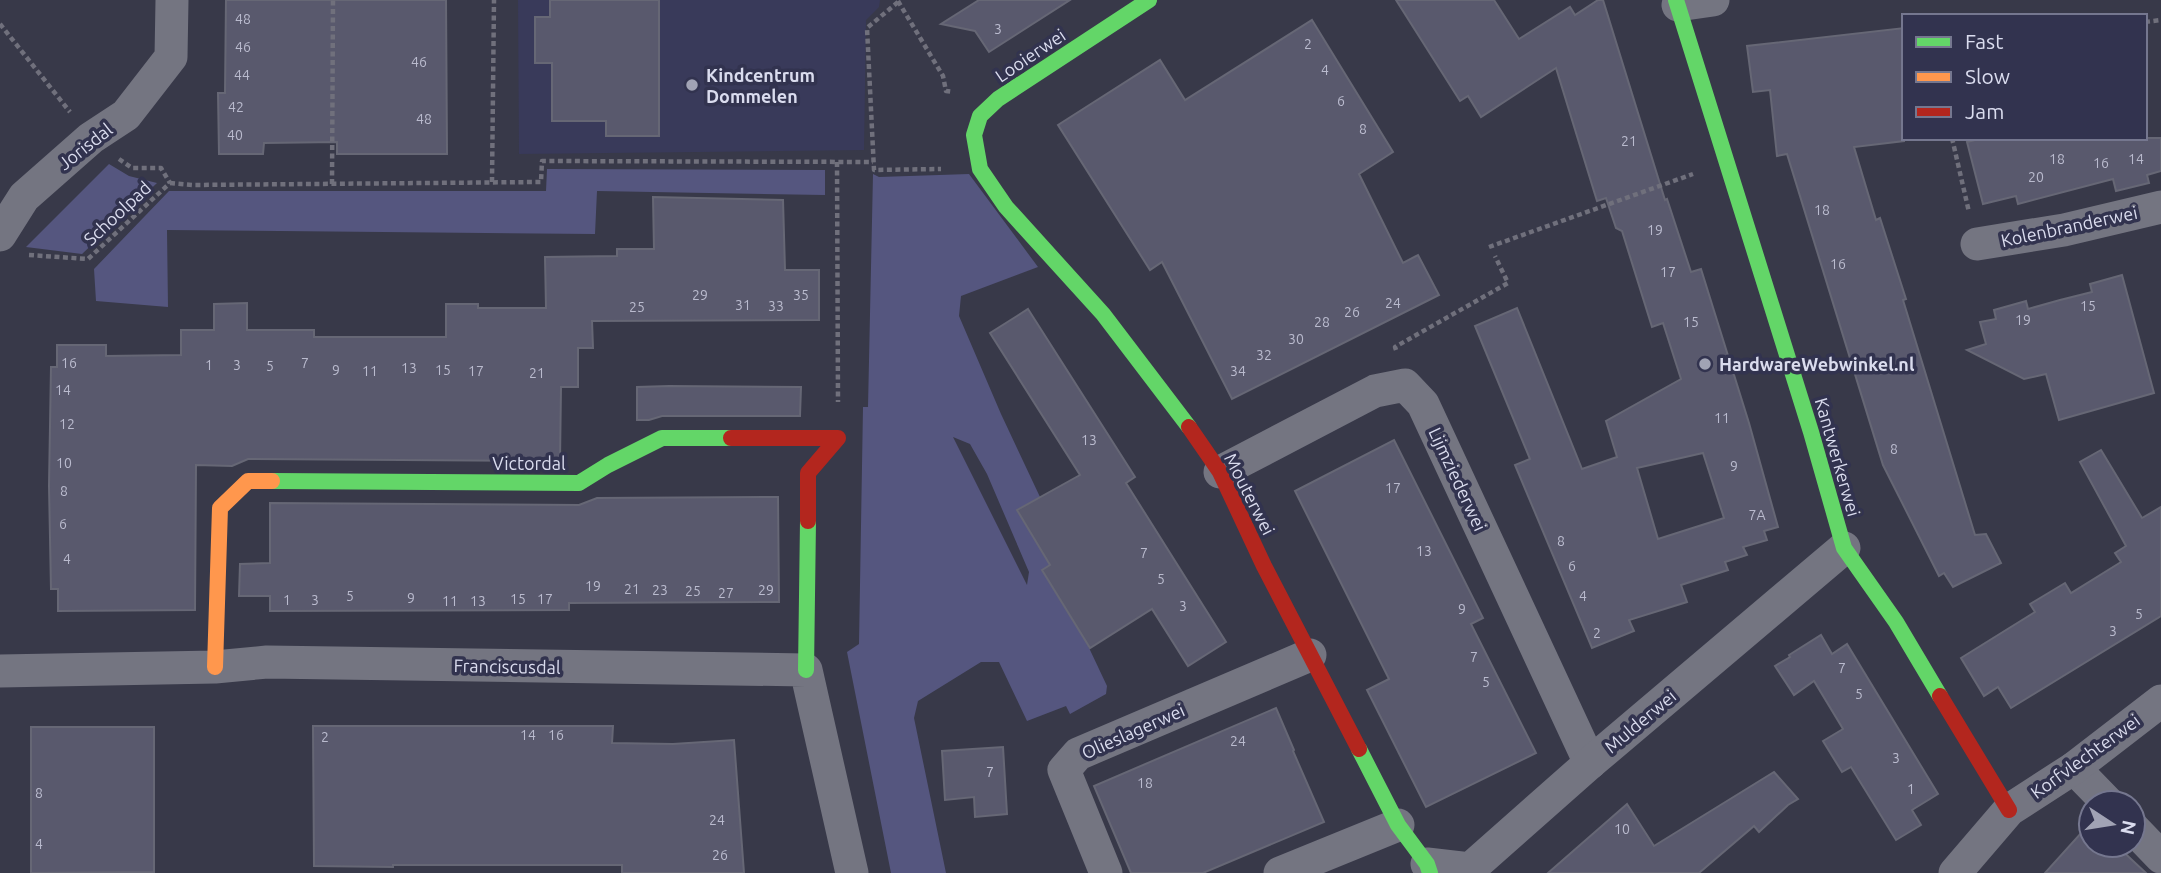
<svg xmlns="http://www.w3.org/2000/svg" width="2161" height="873" font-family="Ubuntu,sans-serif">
<rect width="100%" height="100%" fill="#383949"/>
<polygon fill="#393a5a" points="518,0 880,0 879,7 866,20 864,150 519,154"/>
<g fill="#55567f" fill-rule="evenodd">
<polygon points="109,164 129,176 157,183 82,254 26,247"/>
<polygon points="547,169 825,170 825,195 597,191 595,234 167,230 168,307 96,301 94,269 169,191 546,191"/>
<path d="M 873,174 L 879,177 L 969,174 L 1038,267 L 961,296 L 959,316 L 1001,414 L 1064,548 L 1057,580 L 1107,686 L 1106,694 L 1070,714 L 1066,706 L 1027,721 L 999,662 L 981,662 L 918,701 L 914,718 L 946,873 L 891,873 L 847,652 L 859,644 L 863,407 L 868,407 ZM 953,437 L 970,444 L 987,474 L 1029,572 L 1027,585 Z"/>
</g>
<g fill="#59596d" stroke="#666775" stroke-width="2" fill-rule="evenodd">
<polygon points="226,0 446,0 447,154 337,154 337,142 264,143 263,154 219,154 218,93 225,93"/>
<polygon points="550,0 659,0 659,136 606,136 606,121 552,121 552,63 535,63 535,17 550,17"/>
<polygon points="979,0 1070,0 989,52 975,31 941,24"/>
<path d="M 1396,0 L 1494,0 L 1519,39 L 1570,7 L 1575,15 L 1598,0 L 1603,0 L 1665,200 L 1667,199 L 1691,272 L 1701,269 L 1749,423 L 1778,527 L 1764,531 L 1767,540 L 1743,547 L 1747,555 L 1725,562 L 1728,570 L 1681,585 L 1687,602 L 1629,620 L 1634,631 L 1592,648 L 1515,465 L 1530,459 L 1475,326 L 1517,308 L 1582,469 L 1617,457 L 1606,421 L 1681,379 L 1663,323 L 1652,327 L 1622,231 L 1616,228 L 1606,198 L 1597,201 L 1556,68 L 1481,117 L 1468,96 L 1460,101 ZM 1703,453 L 1724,518 L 1658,539 L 1637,468 Z"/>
<polygon points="1312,20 1393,152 1359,174 1403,263 1418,255 1439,295 1232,399 1162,262 1150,270 1058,125 1160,60 1185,100"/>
<polygon points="1904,28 1904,141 1854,147 1876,220 1880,218 1906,299 1903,300 1975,535 1986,534 2001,563 1953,587 1944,573 1939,576 1883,465 1787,154 1777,156 1770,90 1753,92 1747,46"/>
<polygon points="1983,138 2161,138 2161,171 2147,175 2149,183 2116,191 2113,179 2018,204 2016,196 1983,204 1967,142"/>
<polygon points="653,197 783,200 785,270 819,270 819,320 592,321 593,348 578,348 578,387 561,387 560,461 248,459 232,466 196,465 195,610 58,611 58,589 51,589 49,486 51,367 57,367 57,345 106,345 106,356 181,355 181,330 214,330 214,304 247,303 247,330 314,330 314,337 446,337 446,304 478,304 478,308 546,308 545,257 617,256 617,249 654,249"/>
<polygon points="2122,275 2154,393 2059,420 2046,374 2024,379 1967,350 1986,344 1980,322 1996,319 1994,310 2026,301 2028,309 2060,300 2092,292 2090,284"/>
<polygon points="1028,309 1135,477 1126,483 1226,642 1188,666 1152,609 1090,648 1042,570 1050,565 1017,510 1080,475 990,333"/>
<polygon points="669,386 801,387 800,416 662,416 649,420 637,420 637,387"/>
<polygon points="1394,440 1483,618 1471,624 1536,753 1426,807 1367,690 1389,679 1295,491"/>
<polygon points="2101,450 2142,518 2161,507 2161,616 2011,708 1998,687 1984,696 1961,658 2035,612 2030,604 2065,583 2071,593 2121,562 2115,553 2126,546 2080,462"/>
<polygon points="778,497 779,602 569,603 569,610 270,611 270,596 239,596 240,564 270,563 270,503 579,505 597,498"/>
<polygon points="1821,635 1832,654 1847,644 1938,794 1912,810 1921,825 1896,840 1851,767 1842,772 1823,741 1843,729 1814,681 1794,695 1775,666 1790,657 1789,655"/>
<polygon points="1276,708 1294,750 1293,751 1324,822 1203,873 1131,873 1094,786"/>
<polygon points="313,726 613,726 612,743 673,744 734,740 744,873 622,873 622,865 393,865 393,867 314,866"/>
<polygon points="31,727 154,727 154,872 31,873"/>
<polygon points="1003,747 1007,814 975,817 974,797 945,800 942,751"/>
<polygon points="1774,772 1798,799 1788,805 1759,832 1754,826 1699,873 1548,873 1627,804 1654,846"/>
<polygon points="2091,822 2091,845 2116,845 2146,873 2045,873"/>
</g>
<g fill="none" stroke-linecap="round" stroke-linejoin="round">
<g stroke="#70707c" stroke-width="4.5" stroke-dasharray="5 3.5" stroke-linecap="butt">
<polyline points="898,1 943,76 946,91 953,92"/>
<polyline points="898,2 867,28 874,170 941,169"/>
<polyline points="2145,22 2161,20"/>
<polyline points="0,24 70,112"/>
<polyline points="1952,138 1969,212"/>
<polyline points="119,159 132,168 161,168 170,183"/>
<polyline points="837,162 838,402"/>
<polyline points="492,182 494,0"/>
<polyline points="170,183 193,185 541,182 542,161 873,162"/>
<polyline points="332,184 333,0"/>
<polyline points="1489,247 1693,174"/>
<polyline points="29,255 88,259 170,183"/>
<polyline points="1396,350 1395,347 1508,283 1495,256"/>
</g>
<g stroke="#747581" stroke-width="33">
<polyline points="1678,5 1713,0"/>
<polyline points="0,235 24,197 91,138 126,115 171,57 172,0"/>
<polyline points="1977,244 2064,230 2161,207"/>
<polyline points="1220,472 1375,391 1405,385 1423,404 1590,763"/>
<polyline points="0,671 215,667 267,662 806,670 852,873"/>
<polyline points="2074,768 2108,803"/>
<polyline points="2133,828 2161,857"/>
<polyline points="1427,864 1470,869 1590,763 1844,548"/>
<polyline points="1106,873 1064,770 1078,754 1310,655"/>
<polyline points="1280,873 1398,825"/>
<polyline points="1955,873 2009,810 2074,768 2161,701"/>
</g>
<g stroke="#63d668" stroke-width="16">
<polyline points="1149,0 998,99 980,116 974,135 980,169 1006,207 1103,314 1189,427"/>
<polyline points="1676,0 1811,432 1844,548 1896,622 1940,696"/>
<polyline points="272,481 579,483 608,465 662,438 731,438"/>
<polyline points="806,670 808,521"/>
<polyline points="1359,749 1398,825 1427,864 1430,873"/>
</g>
<polyline stroke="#ff974d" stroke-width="16" points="215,667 220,508 248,481 272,481"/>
<g stroke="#b3261e" stroke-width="16">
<polyline points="1189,427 1220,472 1264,566 1359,749"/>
<polyline points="731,438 838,438 808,473 808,521"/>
<polyline points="1940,696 2009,810"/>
</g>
</g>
<g fill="#a1a3b4" stroke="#32334f" stroke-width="2.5">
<circle cx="692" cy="85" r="7"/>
<circle cx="1705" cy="364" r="7"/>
</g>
<g text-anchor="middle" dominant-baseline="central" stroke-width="7" stroke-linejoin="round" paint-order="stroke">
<g font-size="14" fill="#babbce">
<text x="243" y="19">48</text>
<text x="998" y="29">3</text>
<text x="1308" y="44">2</text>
<text x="243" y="47">46</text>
<text x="419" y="62">46</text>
<text x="1325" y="70">4</text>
<text x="242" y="75">44</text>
<text x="1341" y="101">6</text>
<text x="236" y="107">42</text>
<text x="424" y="119">48</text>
<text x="1363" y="129">8</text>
<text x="235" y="135">40</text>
<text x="1629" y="141">21</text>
<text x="2057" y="159">18</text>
<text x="2136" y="159">14</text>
<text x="2101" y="163">16</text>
<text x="2036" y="177">20</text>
<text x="1822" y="210">18</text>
<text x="1655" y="230">19</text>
<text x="1838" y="264">16</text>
<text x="1668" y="272">17</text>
<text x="700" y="295">29</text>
<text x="801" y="295">35</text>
<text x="1393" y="303">24</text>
<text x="743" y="305">31</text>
<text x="776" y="306">33</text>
<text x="2088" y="306">15</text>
<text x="637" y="307">25</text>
<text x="1352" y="312">26</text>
<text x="2023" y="320">19</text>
<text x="1322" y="322">28</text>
<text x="1691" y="322">15</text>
<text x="1296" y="339">30</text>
<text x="1264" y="355">32</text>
<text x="69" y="363">16</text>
<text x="305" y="363">7</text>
<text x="209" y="365">1</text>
<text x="237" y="365">3</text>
<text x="270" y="366">5</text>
<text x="409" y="368">13</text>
<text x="336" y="370">9</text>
<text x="443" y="370">15</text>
<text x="370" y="371">11</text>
<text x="476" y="371">17</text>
<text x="1238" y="371">34</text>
<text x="537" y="373">21</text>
<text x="63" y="390">14</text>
<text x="1722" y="418">11</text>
<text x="67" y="424">12</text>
<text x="1089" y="440">13</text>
<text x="1894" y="449">8</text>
<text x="64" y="463">10</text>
<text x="1734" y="466">9</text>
<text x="1393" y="488">17</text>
<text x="64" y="491">8</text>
<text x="1757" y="515">7A</text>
<text x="63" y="524">6</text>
<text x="1561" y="541">8</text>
<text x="1424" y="551">13</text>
<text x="1144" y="553">7</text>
<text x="67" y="559">4</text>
<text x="1572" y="566">6</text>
<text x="1161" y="579">5</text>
<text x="593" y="586">19</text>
<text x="632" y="589">21</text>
<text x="660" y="590">23</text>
<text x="766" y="590">29</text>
<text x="693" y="591">25</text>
<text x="726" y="593">27</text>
<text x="350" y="596">5</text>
<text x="1583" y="596">4</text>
<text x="411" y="598">9</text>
<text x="518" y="599">15</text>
<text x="545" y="599">17</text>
<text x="287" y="600">1</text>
<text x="315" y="600">3</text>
<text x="450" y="601">11</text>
<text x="478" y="601">13</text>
<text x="1183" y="606">3</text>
<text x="1462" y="609">9</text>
<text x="2139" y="614">5</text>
<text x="2113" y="631">3</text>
<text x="1597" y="633">2</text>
<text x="1474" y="657">7</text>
<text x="1842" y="668">7</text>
<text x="1486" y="682">5</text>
<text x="1859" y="694">5</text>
<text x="528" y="735">14</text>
<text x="556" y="735">16</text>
<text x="325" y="737">2</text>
<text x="1238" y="741">24</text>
<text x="1896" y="758">3</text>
<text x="990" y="772">7</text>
<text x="1145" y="783">18</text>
<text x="1911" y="789">1</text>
<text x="39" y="793">8</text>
<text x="717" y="820">24</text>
<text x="1622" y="829">10</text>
<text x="39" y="844">4</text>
<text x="720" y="855">26</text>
</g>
<g font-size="18" fill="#dadcee" stroke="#32334f">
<text transform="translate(1030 55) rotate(-34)">Looierwei</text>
<text transform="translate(85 146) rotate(-38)">Jorisdal</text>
<text transform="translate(117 213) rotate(-43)">Schoolpad</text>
<text transform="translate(2069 226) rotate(-12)">Kolenbranderwei</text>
<text transform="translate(1838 457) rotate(74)">Kantwerkerwei</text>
<text x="529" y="463">Victordal</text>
<text transform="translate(1458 479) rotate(65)">Lijmziederwei</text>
<text transform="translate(1250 494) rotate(63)">Mouterwei</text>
<text transform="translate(507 666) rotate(1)">Franciscusdal</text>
<text transform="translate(1640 721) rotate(-40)">Mulderwei</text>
<text transform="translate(1133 731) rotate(-24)">Olieslagerwei</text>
<text transform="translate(2085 756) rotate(-36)">Korfvlechterwei</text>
</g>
<g font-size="18" font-weight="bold" fill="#dadcee" stroke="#32334f" text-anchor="start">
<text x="706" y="75">Kindcentrum<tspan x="706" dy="21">Dommelen</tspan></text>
<text x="1719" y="364">HardwareWebwinkel.nl</text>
</g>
</g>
<rect x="1902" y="14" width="245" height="126" fill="#32334f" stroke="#75778f" stroke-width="2"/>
<rect x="1916" y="37" width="35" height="10" fill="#63d668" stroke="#75778f" stroke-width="2"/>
<text x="1965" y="49" font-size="21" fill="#dadcee">Fast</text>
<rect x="1916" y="72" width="35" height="10" fill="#ff974d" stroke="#75778f" stroke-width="2"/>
<text x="1965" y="84" font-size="21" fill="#dadcee">Slow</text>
<rect x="1916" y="107" width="35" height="10" fill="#b3261e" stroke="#75778f" stroke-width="2"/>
<text x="1965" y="119" font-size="21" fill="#dadcee">Jam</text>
<g transform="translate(2112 824) rotate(102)"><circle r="33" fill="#32334f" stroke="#75778f" stroke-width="2"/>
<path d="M0-5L12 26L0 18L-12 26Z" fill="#a1a3b4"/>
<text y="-10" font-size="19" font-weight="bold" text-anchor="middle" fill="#dadcee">N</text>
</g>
</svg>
